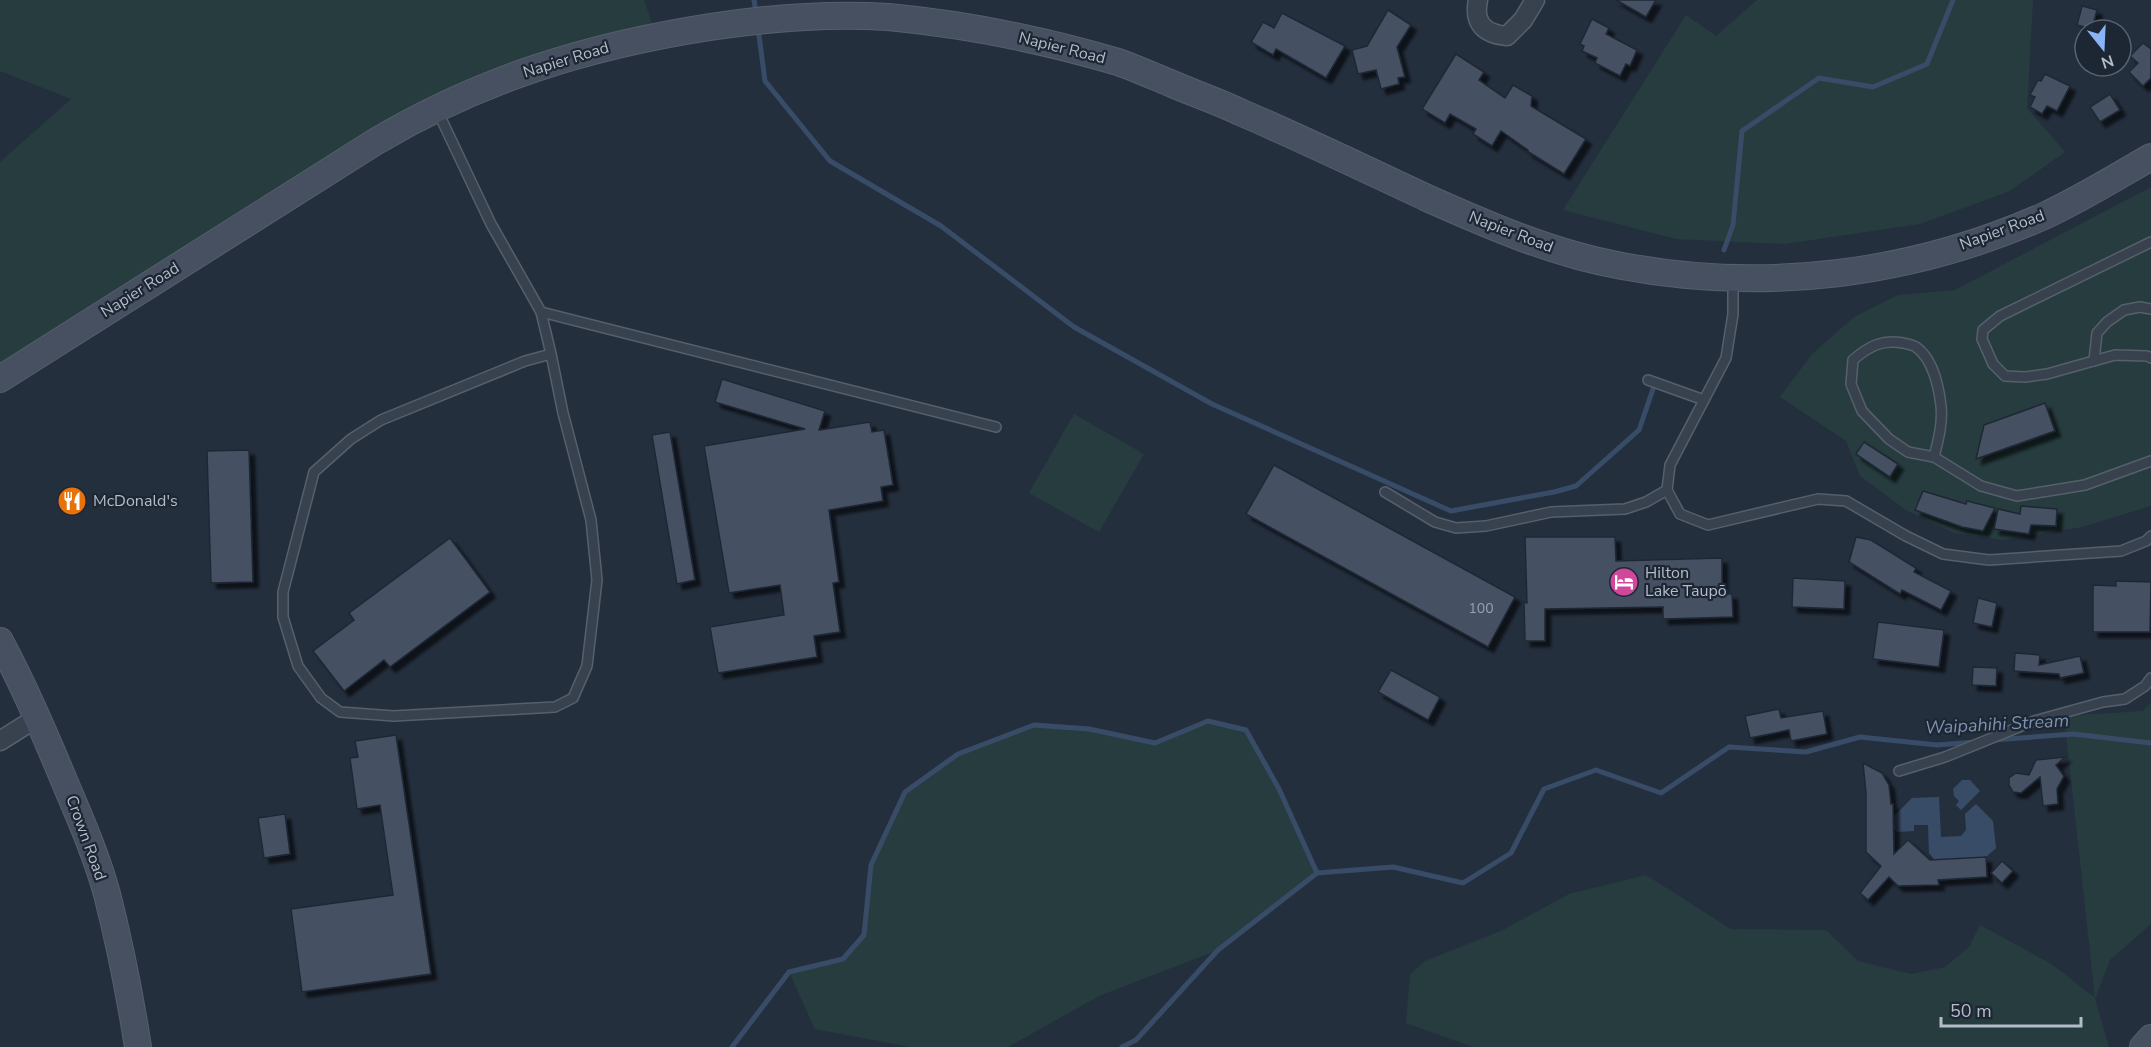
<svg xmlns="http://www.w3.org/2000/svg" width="2151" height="1047" font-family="'Nunito Sans',sans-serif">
<defs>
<filter id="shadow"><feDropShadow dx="5.5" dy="5.5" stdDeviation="1.5" flood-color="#0009"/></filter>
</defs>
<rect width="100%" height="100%" fill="#242f3e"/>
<g fill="#263c3f">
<polygon points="0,0 644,0 655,31 441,105 0,380 0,162 71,99 0,71"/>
<polygon points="1757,0 2033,0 2027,108 2065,152 2010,191 1920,224 1785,244 1676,239 1563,210 1686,15 1716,36"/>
<polygon points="2151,187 2151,506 2082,527 2003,540 1954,533 1906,510 1860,476 1846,441 1780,397 1812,354 1854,317 1898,295 1955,290"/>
<polygon points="1074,414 1144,454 1099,532 1029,493"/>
<polygon points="2151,702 2151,924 2110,960 2095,999 2109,1047 1473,1047 1406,1023 1410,974 1425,961 1503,930 1569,894 1646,875 1731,929 1826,930 1858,961 1911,974 1945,967 1969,947 1980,925 2053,965 2095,998 2064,716 2143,711"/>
<polygon points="1208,721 1246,730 1279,789 1317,873 1218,950 1099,996 1008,1047 910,1047 815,1029 789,972 843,959 864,935 871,865 905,792 958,754 1034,725 1089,729 1155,743"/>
</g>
<g fill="#394c67">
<polygon points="1962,780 1970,780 1980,791 1961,810 1956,805 1959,801 1954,796 1953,789"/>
<polygon points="1939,797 1941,837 1961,836 1966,830 1965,814 1976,804 1993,821 1996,848 1986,857 1935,860 1929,853 1928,825 1914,825 1914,831 1897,832 1893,828 1893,817 1912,798"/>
</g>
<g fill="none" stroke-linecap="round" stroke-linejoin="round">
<g stroke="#394c67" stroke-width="5">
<polyline points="754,0 756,13"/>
<polyline points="758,28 765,81 830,161 941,226 1074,327 1212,404 1451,511 1554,492 1576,486 1639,430 1653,389"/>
<polyline points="1724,250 1733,225 1742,131 1819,78 1873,87 1927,64 1953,0"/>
<polyline points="1994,740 2073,734 2151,743"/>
<polyline points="732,1047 789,972 843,959 864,935 871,865 905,792 958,754 1034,725 1089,729 1155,743 1208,721 1246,730 1279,789 1317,873"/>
<polyline points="1122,1047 1136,1040 1218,950 1317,873 1393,867 1463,883 1511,853 1544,789 1596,770 1661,793 1729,747 1806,752 1860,737 1937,745 1976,742"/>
</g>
</g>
<g fill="#455162" stroke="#1f2835" stroke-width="1.5" filter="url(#shadow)">
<polygon points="1616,0 1656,0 1646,17"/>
<polygon points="2082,6 2097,10 2092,29 2077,25"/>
<polygon points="1388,10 1411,25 1397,47 1405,77 1398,78 1399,84 1381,89 1376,70 1358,74 1352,50 1367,46"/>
<polygon points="1282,13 1345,46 1326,78 1276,49 1273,55 1251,42 1263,22 1274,28"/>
<polygon points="1592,19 1609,28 1606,34 1637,50 1630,66 1626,64 1620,76 1595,63 1597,58 1582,51 1584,46 1580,44"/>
<polygon points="2143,43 2151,49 2151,78 2143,86 2129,72 2138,63 2130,56"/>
<polygon points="1456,54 1484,72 1479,80 1505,98 1513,85 1532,96 1531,106 1586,139 1564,174 1527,151 1528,150 1501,131 1492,146 1473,134 1476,129 1450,114 1445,123 1422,109"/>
<polygon points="2045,74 2070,86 2057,111 2047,106 2042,114 2030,107 2035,97 2030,95 2038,80 2041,81"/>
<polygon points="2110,94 2120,110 2100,122 2090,107"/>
<polygon points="722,379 825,411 819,430 870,422 872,432 884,430 893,485 881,487 883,501 829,510 839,582 833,583 840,632 814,636 817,657 718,673 710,627 784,615 780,585 729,593 704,446 805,429 715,402"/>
<polygon points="2045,403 2055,431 1976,459 1984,425"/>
<polygon points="670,432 695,580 677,584 652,435"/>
<polygon points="1864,442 1898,464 1890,477 1856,454"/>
<polygon points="249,450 253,582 211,583 207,451"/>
<polygon points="1274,465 1515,597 1488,647 1246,514"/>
<polygon points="1923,491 1966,504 1967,501 1995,508 1983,531 1962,527 1915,510"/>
<polygon points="2021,506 2057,509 2056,526 2031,525 2029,534 1994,529 1998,509 2020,514"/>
<polygon points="1525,537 1615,537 1616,561 1722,558 1722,594 1732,594 1733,617 1663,619 1663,607 1545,609 1545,641 1525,641 1524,602 1527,603"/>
<polygon points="1856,537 1871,540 1916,568 1914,572 1951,591 1941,610 1902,590 1900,594 1849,562"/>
<polygon points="450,538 490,592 390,667 384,660 344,691 313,651 354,620 349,613"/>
<polygon points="1793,578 1845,581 1844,609 1792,607"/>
<polygon points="2116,581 2151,582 2150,632 2093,632 2093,585 2116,586"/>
<polygon points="1978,598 1997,603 1992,627 1973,623"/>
<polygon points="1878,622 1944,630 1939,667 1873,659"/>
<polygon points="2015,653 2040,655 2039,665 2080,656 2084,673 2060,678 2059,674 2014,671"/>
<polygon points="1973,667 1997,668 1996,686 1972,685"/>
<polygon points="1391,670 1440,697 1428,720 1378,692"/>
<polygon points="1779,709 1781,718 1823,711 1827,734 1791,741 1789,730 1750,738 1745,716"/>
<polygon points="396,735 431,974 302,992 291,909 393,895 380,805 357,809 350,758 358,757 355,741"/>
<polygon points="2065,757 2056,765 2064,776 2057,789 2058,804 2043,806 2040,777 2021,793 2013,792 2009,785 2009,778 2016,773 2029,775 2036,760"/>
<polygon points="1863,763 1882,773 1889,785 1891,804 1893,804 1894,854 1908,840 1930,860 1986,857 1987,877 1938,880 1939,885 1898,886 1889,877 1868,900 1860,893 1881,866 1866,852 1866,793"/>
<polygon points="285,814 290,854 264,858 258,818"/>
<polygon points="2002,861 2013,871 2002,883 1991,873"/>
</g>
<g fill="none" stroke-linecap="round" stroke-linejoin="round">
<g stroke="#565f6c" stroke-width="12">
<g id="lane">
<polyline points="437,110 491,224 541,312 996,427"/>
<polyline points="2151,242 2000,316 1983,330 1982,339 1993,364 2005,376 2025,377 2047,374 2115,355 2147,356 2151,358"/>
<polyline points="1733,281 1733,314 1726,358 1670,465 1667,490 1680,514 1708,525 1818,499 1846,501 1906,536 1943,554 1989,560 2121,551 2146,541 2151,536"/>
<polyline points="541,312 551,354 525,361 381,420 351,439 314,472 283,592 283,617 298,666 321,698 340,712 394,716 555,707 573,698 587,666 597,580 591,520 563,413 551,354"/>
<polyline points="2094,361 2097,333 2107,322 2124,310 2140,307 2151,309"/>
<polyline points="1648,380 1704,400"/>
<path d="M 1934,457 C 1938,441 1943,423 1941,406 C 1939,388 1933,359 1916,347 C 1913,345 1907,344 1903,343 C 1883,339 1869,346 1853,360 L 1851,384 L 1862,411 L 1889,439 L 1908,452 L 1934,457 L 1981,486 L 2017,496 L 2085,485 L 2151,461"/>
<polyline points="1385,492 1435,522 1456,528 1486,526 1551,512 1625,509 1646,502 1667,490"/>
<polyline points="1899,771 1945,757 2034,721 2103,702 2125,699 2145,686 2151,678"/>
</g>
</g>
<g stroke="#565f6c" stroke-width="21">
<g id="street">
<path d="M 1478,0 C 1473,24 1485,34 1507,36 L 1523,20 L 1535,0"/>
<polyline points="0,741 38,717"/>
</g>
</g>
<g stroke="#565f6c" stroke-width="28">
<g id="secondary">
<path d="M 0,379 L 375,142 C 481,79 588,46 710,27 C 769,18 828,13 888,17 C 965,24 1043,40 1118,62 C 1135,68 1153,76 1170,83 C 1193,93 1217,101 1240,112 C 1303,139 1365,169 1427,198 C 1490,226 1554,254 1622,266 C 1765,293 1911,275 2044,216 C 2081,199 2116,177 2151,157"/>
<path d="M 0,641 C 24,686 44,732 63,778 C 79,816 96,854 107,894 C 120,945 130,996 138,1047"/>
<polyline points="2143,1047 2151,1038"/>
</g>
</g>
<use href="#lane" stroke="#38414e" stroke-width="9"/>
<use href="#street" stroke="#38414e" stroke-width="18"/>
<use href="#secondary" stroke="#465061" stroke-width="26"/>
</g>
<defs>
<g id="restaurant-disc" transform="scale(1.5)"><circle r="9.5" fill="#e8710a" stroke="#1d2633"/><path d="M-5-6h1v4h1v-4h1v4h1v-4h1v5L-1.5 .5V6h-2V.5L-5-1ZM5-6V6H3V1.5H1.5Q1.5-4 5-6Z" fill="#fff"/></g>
<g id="hotel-disc" transform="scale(1.5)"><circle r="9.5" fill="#d1479c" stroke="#1d2633"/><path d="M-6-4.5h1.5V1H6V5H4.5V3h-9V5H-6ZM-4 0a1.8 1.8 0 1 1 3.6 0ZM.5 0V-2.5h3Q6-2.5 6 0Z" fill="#fff"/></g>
</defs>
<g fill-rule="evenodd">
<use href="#restaurant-disc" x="72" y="501"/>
<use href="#hotel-disc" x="1624" y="582"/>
</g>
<g text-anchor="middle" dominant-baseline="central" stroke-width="4.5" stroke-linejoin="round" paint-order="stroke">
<g font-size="14" fill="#98a1af">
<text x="1481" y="608">100</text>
</g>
<g font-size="16" fill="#b4bcc9" stroke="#1d2633">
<text transform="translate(1062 48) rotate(14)">Napier Road</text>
<text transform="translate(566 60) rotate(-17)">Napier Road</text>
<text transform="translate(2002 230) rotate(-20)">Napier Road</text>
<text transform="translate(1511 232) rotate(21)">Napier Road</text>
<text transform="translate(140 290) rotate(-32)">Napier Road</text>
<text transform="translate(86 838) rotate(70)">Crown Road</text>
</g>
<g font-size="16" fill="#b4bcc9" stroke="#1d2633" text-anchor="start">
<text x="93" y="501">McDonald's</text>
<text x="1645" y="573">Hilton<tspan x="1645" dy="18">Lake Taupō</tspan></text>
</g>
<g font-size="18" font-style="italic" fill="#7c92b1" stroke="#1d2633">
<text transform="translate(1997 724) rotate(-3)">Waipahihi Stream</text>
</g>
</g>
<g transform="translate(2103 48) rotate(162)"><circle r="28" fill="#1d2633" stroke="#59626f" stroke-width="1.5"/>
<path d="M0-4.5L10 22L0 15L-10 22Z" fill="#8ab4f8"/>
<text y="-9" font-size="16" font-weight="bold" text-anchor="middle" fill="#b4bcc9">N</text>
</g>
<path d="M1941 1017v9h140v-9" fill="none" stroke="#b4bcc9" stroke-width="3"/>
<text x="1950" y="1017" font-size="18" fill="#b4bcc9" stroke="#1d2633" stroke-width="4.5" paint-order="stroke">50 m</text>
</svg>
